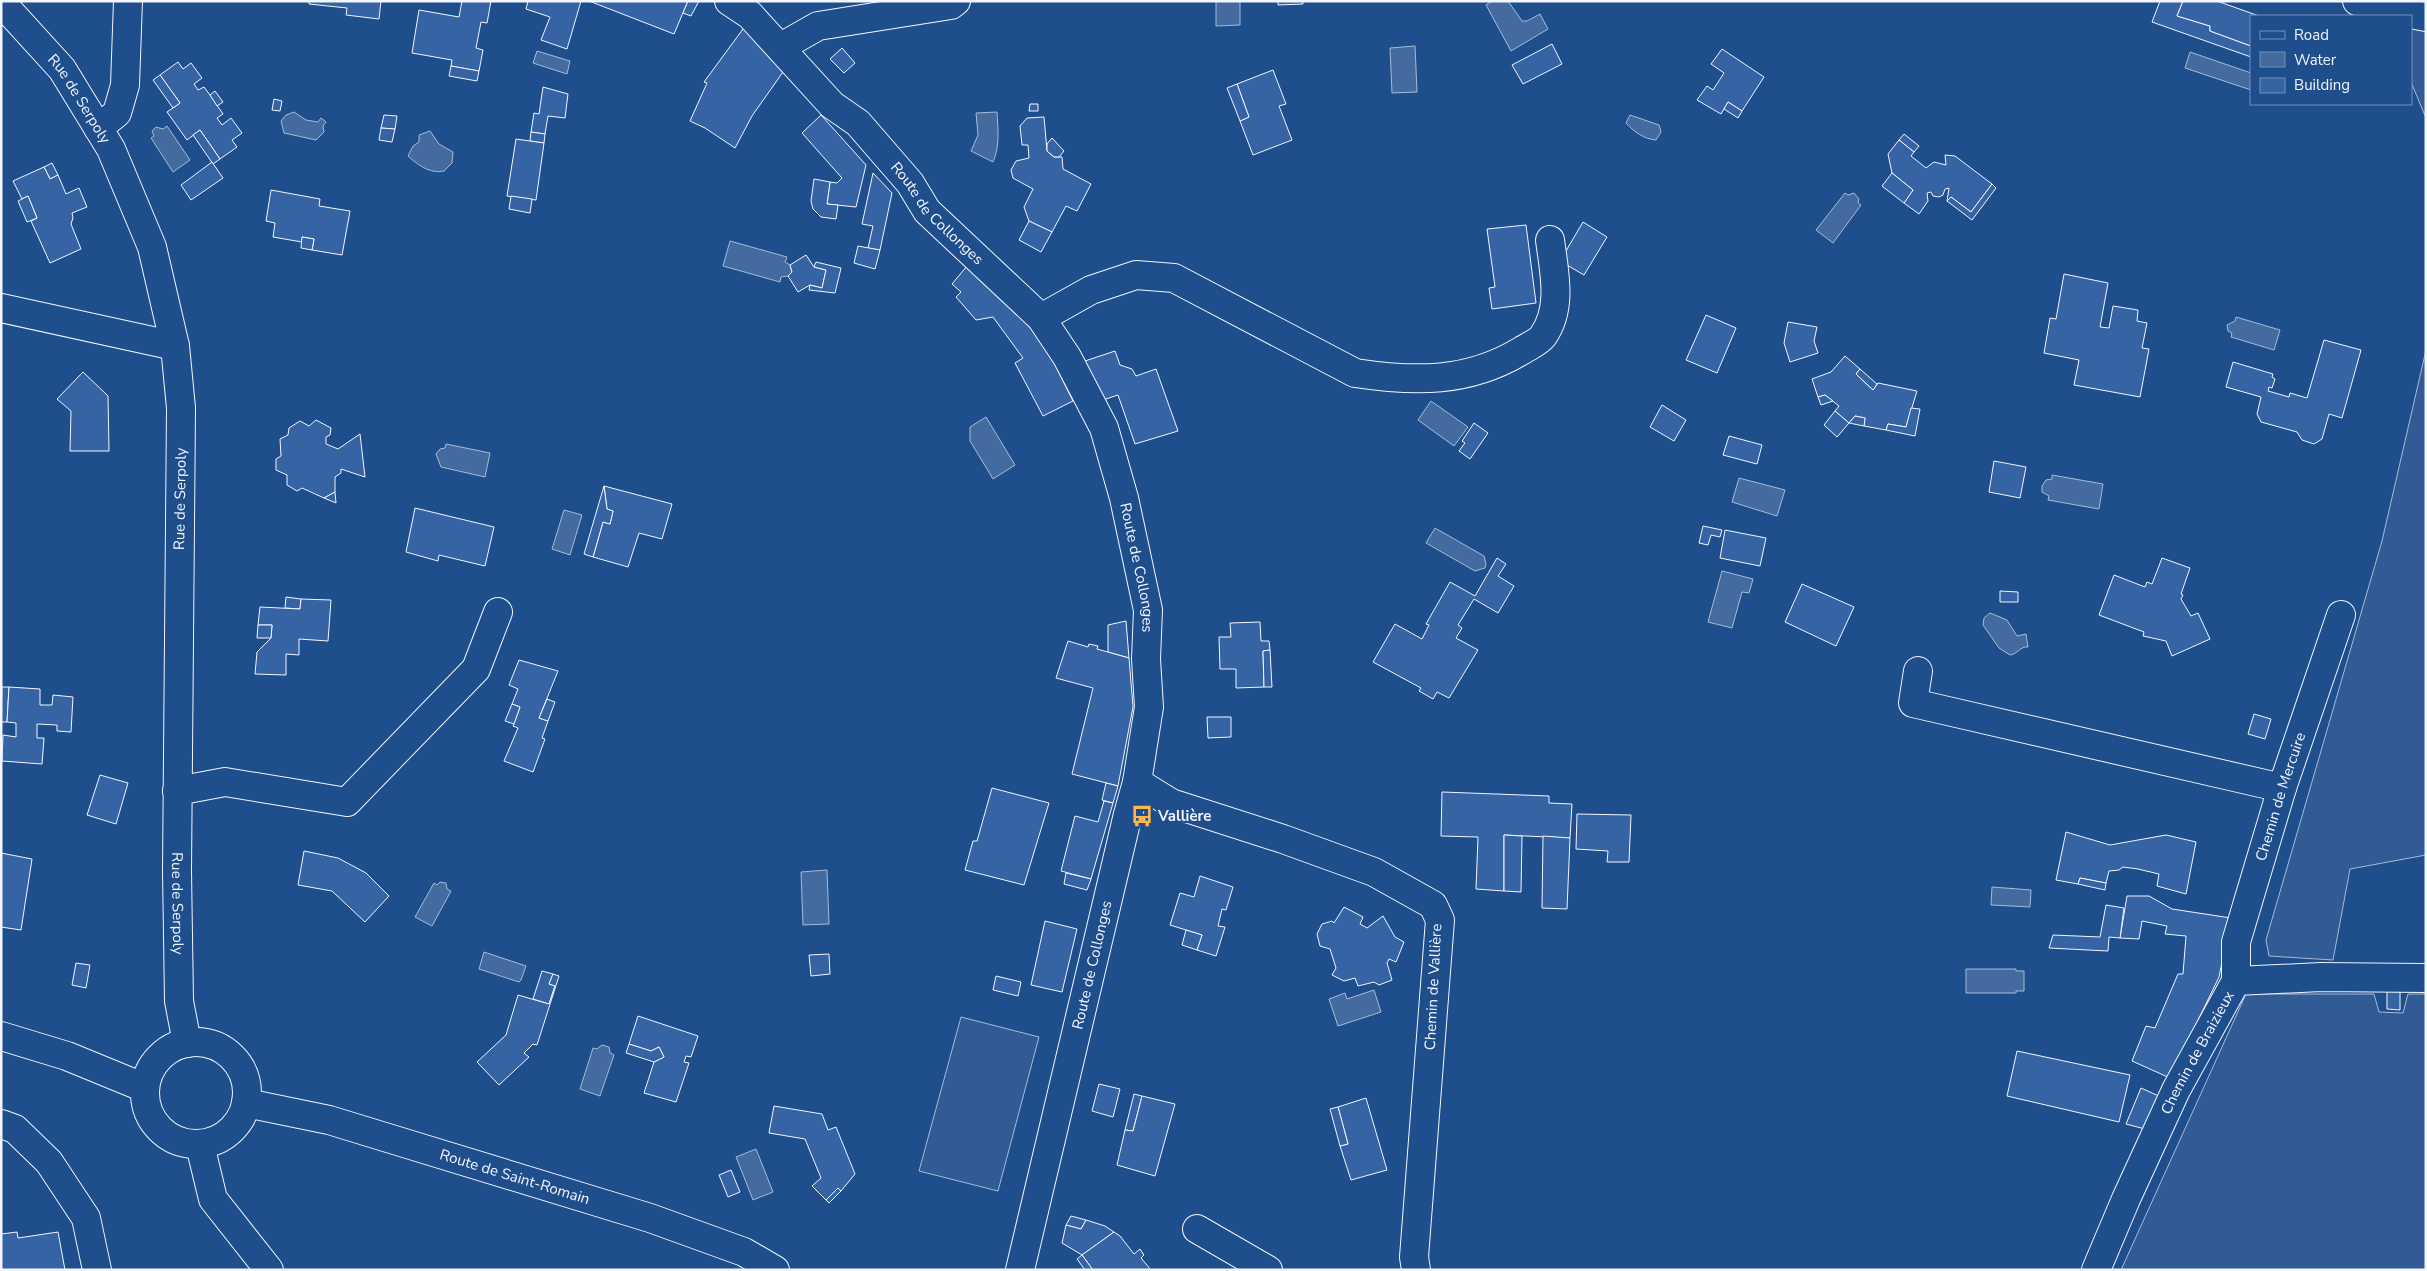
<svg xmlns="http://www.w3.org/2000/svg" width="2427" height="1271" font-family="'Nunito Sans',sans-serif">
<rect width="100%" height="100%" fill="#1f4e8c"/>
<g fill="#305b95" stroke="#a8bbd7">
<polygon points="2386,1 2426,1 2426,118 2411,82 2411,16"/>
<polygon points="2426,350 2426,855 2350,869 2333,960 2269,956 2266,940 2382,541"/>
<polygon points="2246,994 2374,994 2379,1012 2403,1013 2408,994 2426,994 2426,1270 2121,1270"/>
<polygon points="961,1017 1039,1037 998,1191 919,1171"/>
</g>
<g fill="#446ba0" stroke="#a8bbd7">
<polygon points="1216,1 1240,1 1240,25 1216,26"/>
<polygon points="1492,1 1508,1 1522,21 1527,21 1540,14 1548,29 1511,51 1486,5"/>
<polygon points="1415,46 1417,92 1392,93 1390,48"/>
<polygon points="537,51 570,61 567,74 533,63"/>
<polygon points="2190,52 2251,73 2251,90 2185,68"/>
<polygon points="294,112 306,120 318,122 321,118 326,122 323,126 324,132 316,140 284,133 281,121 286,115"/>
<path d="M 997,112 C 998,130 1000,146 993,162 L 971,151 L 978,135 L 976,113 Z"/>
<path d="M 1630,115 L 1659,125 L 1661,132 L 1656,140 C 1644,139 1634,132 1626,123 Z"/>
<polygon points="167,126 190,160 173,172 151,138 154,136 152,131 156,127 163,129"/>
<path d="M 430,131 L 439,144 L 453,152 L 452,163 L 444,171 C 430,174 418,165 408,156 L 413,146 L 419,142 L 419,135 Z"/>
<polygon points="1845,193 1848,195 1854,193 1859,199 1858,203 1861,205 1833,243 1816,230"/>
<polygon points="730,241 787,257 785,262 790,265 792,272 788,276 781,277 780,282 723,266"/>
<polygon points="2236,317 2280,330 2274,350 2231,337 2232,333 2228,331 2227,325 2235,321"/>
<polygon points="1431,401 1468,427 1454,446 1418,420"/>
<polygon points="986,417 1015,465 993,479 970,441 970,427"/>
<polygon points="446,444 490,453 485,477 441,467 436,454 440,449 445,448"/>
<polygon points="2052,475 2103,484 2099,509 2048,500 2049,496 2042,492 2042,486 2046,480 2052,479"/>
<polygon points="1739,478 1785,490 1777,516 1732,502"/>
<polygon points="564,510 582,515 570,555 552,549"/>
<polygon points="1435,528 1484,556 1486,564 1485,568 1475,571 1426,543"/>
<polygon points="1722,571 1753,579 1749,593 1742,592 1732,628 1708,622"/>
<path d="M 1990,613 L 2007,620 L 2017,636 L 2026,634 L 2028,647 C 2020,646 2018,654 2010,655 L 1999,648 L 1983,625 L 1984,618 Z"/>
<polygon points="827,870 829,924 803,925 801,872"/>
<polygon points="440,882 446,883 447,889 451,891 432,926 415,917 434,883 437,885"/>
<polygon points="1992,887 2031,890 2030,907 1991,905"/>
<polygon points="484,952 526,966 521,980 519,982 479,969"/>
<polygon points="1966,969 2016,969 2016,971 2024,971 2024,991 2016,991 2016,993 1966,993"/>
<polygon points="1374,990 1381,1012 1338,1026 1329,999 1345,993 1347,999"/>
<polygon points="602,1045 609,1047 610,1053 614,1055 600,1096 580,1089 593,1048 597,1049"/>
<polygon points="756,1149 773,1192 753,1200 736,1157"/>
</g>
<g fill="#3563a3" stroke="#f2f6ff">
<polygon points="309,1 381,1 379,19 346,15 347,8 309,4"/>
<polygon points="462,1 491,1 487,23 481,22 476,48 483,50 479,71 451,66 452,60 412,53 419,10 459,17"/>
<polygon points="528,1 581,1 567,49 541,40 550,17 526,9"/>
<polygon points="589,1 688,1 674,34"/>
<polygon points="688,1 699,1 691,16 683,13"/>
<polygon points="1278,1 1303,1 1303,4 1278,5"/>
<polygon points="2160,1 2183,1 2177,16 2210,26 2210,31 2251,46 2251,57 2152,22"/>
<polygon points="2183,1 2217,1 2259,16 2251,16 2251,46 2210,31 2210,26 2177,16"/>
<polygon points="743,29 760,43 783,72 752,116 735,148 705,128 690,121 707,83 704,82"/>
<polygon points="1552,44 1562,64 1523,84 1512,65"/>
<polygon points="842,48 855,63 844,73 830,59"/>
<polygon points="1722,49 1764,77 1742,111 1728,102 1721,114 1697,100 1707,86 1713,90 1724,73 1711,64"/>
<polygon points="178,62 183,69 191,63 202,78 194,84 198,90 204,87 210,95 223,114 217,118 222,125 231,118 242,133 232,140 237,147 220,159 200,130 187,140 167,112 180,103 160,75"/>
<polygon points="451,66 479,71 477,81 449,76"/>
<polygon points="1273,70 1286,104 1279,106 1292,140 1253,155 1240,121 1249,117 1237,84"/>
<polygon points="160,75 180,103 173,108 153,80"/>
<polygon points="1237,84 1249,117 1240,121 1227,88"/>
<polygon points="543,87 568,94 565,118 548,116 545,134 531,132 534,113 539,114"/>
<polygon points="215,91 223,102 217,106 210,95"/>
<polygon points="274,99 282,101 280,111 272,110"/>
<polygon points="1728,102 1742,111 1738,118 1724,109"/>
<polygon points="1030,104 1038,104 1038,111 1029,111"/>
<polygon points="384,115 397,116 395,129 381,128"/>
<polygon points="821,115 866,165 856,207 827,204 830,182 837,183 842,178 802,133"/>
<polygon points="1044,117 1047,151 1054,157 1062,157 1063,169 1091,184 1077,211 1066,206 1052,232 1029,221 1024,207 1033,189 1013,178 1011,170 1016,161 1029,158 1028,145 1022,145 1020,126 1027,118"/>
<polygon points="381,128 395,129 392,142 379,140"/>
<polygon points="200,130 220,159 213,164 193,135"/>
<polygon points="531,132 545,134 544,143 530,141"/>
<polygon points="1904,134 1919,146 1914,152 1899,140"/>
<polygon points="1052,138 1064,151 1059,157 1054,157 1047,151 1047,144"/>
<polygon points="516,139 544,143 536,200 507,196"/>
<polygon points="1899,140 1914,152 1911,156 1926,168 1934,162 1946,165 1945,155 1955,156 1992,184 1971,212 1951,197 1947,201 1949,188 1945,189 1943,195 1939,197 1933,196 1931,192 1927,193 1928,201 1919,214 1904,203 1913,190 1892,173 1888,154"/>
<polygon points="212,162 223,178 191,200 181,185"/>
<polygon points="52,163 58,175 50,179 44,167"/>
<polygon points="44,167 50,179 58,175 66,194 79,188 87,207 72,213 73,218 71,224 81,249 50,263 31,221 37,218 28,196 22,199 13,181"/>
<polygon points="873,173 892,193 880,250 868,248 873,226 862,224"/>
<polygon points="1892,173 1913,190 1904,203 1882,186"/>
<polygon points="814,179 830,182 827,204 838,205 836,219 821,217 813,209 811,201"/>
<polygon points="1992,184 1996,188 1972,220 1947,201 1951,197 1971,212"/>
<polygon points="271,190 320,199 319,206 350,211 342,255 312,250 314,239 302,237 302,242 273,237 275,223 266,221"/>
<polygon points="28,196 37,218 27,222 18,201"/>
<polygon points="511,196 532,199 530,213 509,209"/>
<polygon points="1029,221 1052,232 1041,252 1019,240"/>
<polygon points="1583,222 1607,237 1584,275 1560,261"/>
<polygon points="1526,225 1536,303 1492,309 1489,288 1495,287 1487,229"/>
<polygon points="302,237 314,239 312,250 301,248"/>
<polygon points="858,246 880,250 875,269 854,263"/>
<polygon points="806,255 814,267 826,270 822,288 810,285 798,292 788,276 792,272 790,265"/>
<polygon points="816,262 841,268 835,293 809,290 810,285 822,288 826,270 814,267"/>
<polygon points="967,266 1035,332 1046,346 1073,401 1043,416 1015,363 1023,358 993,317 976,320 956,297 961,292 952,284"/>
<polygon points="2064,274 2108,283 2100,327 2109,328 2113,306 2138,310 2137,321 2147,323 2142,348 2149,349 2140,397 2074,385 2079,360 2044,353 2050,318 2056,319"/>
<polygon points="1706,315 1736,328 1717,373 1686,360"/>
<polygon points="1788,322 1817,327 1814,341 1818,353 1790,362 1784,343"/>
<polygon points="2324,340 2361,350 2342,418 2329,414 2322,439 2314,444 2302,440 2297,432 2261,422 2257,414 2261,397 2226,387 2233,362 2273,374 2272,377 2275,379 2272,388 2269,387 2268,391 2289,397 2290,393 2307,398"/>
<polygon points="1115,351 1120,365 1132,369 1136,376 1156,369 1178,431 1135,444 1118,395 1103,400 1082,362"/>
<polygon points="1845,356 1860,369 1856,374 1873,390 1878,383 1917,391 1906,427 1888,424 1886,430 1864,426 1865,418 1855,416 1849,423 1835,411 1839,406 1825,395 1818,397 1812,379 1831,372"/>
<polygon points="1860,369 1877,384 1873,390 1856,374"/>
<polygon points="83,372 108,396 109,451 70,451 71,411 57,399"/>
<polygon points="1825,395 1833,401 1821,405 1818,397"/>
<polygon points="1662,405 1686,420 1674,441 1650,427"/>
<polygon points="1911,408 1920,409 1915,436 1886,430 1888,424 1906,427"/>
<polygon points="1835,411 1849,423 1837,437 1824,425"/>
<polygon points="1855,416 1865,418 1864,426 1849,423"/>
<polygon points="316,420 331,428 330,435 326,437 326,444 338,449 360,434 365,477 341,469 341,473 335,477 335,492 324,498 302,488 297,491 287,485 287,475 276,470 276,459 281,456 280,439 288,435 289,428 300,421 309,426"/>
<polygon points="1474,423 1488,433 1470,459 1459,451 1465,443 1462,441"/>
<polygon points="1729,436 1762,445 1757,464 1723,455"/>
<polygon points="1994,461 2026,467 2020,498 1989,492"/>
<polygon points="604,486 672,504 662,539 639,533 628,567 593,557 603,522 610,524 613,511 607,509"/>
<polygon points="604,486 607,509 613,511 610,524 603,522 593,557 584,554"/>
<polygon points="335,492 336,503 324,498"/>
<polygon points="415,508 494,527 485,566 439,555 438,561 406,552"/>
<polygon points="1703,526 1722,530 1720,537 1711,535 1708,545 1699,543"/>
<polygon points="1725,530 1766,538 1760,566 1720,558"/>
<polygon points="1497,558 1506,564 1498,576 1514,586 1498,613 1474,599 1458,625 1462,628 1456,638 1478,650 1449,698 1437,692 1433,699 1419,691 1421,688 1373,662 1395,624 1422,639 1429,625 1426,624 1450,582 1475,596"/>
<polygon points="2162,558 2190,568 2181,594 2183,595 2181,599 2191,616 2198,613 2210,639 2172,656 2166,641 2143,636 2144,632 2099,615 2114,575 2145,587 2147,582 2152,584"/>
<polygon points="1802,584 1854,607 1836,646 1785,622"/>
<polygon points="2000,591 2018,592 2018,602 2000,602"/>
<polygon points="286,597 301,599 300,609 285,608"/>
<polygon points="301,599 331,600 328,641 299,639 299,655 286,654 286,675 255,674 257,652 271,638 272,625 258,625 260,607 300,609"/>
<polygon points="1126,621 1129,658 1108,652 1108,625"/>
<polygon points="1260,622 1261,641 1269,641 1270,650 1263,651 1264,687 1236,688 1236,669 1220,669 1219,637 1231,637 1230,623"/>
<polygon points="258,625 272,625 271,638 257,638"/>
<polygon points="1068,641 1088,647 1089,644 1098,646 1097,649 1129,658 1133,707 1118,786 1072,774 1093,688 1056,678"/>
<polygon points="1270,650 1272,687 1264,687 1263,651"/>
<polygon points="519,660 558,671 539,718 548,721 542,738 545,739 533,772 504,761 518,728 513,726 520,707 512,704 518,689 509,685"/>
<polygon points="2,687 9,687 7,722 1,722"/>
<polygon points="9,687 40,689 40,705 52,705 53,695 73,697 71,732 57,731 57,725 37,724 37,738 44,738 42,764 2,761 3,735 16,737 16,723 7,722"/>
<polygon points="547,699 555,702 548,721 539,718"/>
<polygon points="512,704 520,707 514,724 505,721"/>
<polygon points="2254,714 2271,719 2265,739 2248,734"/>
<polygon points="1207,717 1231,717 1231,737 1208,738"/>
<polygon points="100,775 128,783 116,824 87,815"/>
<polygon points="1106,783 1118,786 1113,803 1102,800"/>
<polygon points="992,788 1049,803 1024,885 965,870 973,841 977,841"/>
<polygon points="1442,792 1549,796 1549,803 1572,804 1570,838 1504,835 1504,891 1476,889 1478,837 1441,836"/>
<polygon points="1104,801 1113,803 1091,879 1061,871 1075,816 1098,822"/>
<polygon points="1577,814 1631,815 1629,862 1607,862 1608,851 1576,849"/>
<polygon points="2066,832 2110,845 2166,835 2196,842 2186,894 2157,886 2159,874 2138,869 2123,867 2119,870 2109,871 2106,883 2080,878 2078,884 2056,880"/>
<polygon points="1504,835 1522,836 1521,892 1504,891"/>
<polygon points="1543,836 1570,838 1567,909 1542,908"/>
<polygon points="304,851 338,858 366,873 389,896 365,922 332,891 298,885"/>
<polygon points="1,853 32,859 21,930 1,927"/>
<polygon points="1066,873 1091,879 1087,890 1064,884"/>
<polygon points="1200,876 1233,887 1226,910 1222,909 1218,926 1225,927 1216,956 1197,950 1202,935 1170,925 1180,893 1194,897"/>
<polygon points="2080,878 2106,883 2105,890 2078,884"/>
<polygon points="2127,896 2149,896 2172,909 2231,918 2219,977 2170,1078 2132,1061 2146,1026 2155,1028 2178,974 2183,974 2186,936 2165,934 2167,926 2142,921 2139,939 2120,938"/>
<polygon points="2106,905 2124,908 2120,938 2109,937 2108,951 2049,948 2053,935 2100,937"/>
<polygon points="1344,907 1363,917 1360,924 1367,928 1383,916 1395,937 1404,942 1396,962 1389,959 1387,963 1392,980 1379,985 1374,982 1358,986 1355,978 1344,981 1332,975 1336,968 1330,949 1320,946 1317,934 1322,924 1332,921 1334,923"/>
<polygon points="1045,921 1077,929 1062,992 1031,985"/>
<polygon points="1186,930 1202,935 1197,950 1182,945"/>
<polygon points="829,954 830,974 811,976 809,955"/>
<polygon points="76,963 90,965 86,988 72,985"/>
<polygon points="542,971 553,974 549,984 555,986 549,1004 533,999"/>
<polygon points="553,974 559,976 537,1045 533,1044 524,1053 529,1057 499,1085 477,1062 506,1035 518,995 549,1004 555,986 549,984"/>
<polygon points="996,976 1021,982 1018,996 993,990"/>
<polygon points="2387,986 2400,986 2400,1010 2387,1009"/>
<polygon points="638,1016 698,1036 691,1057 686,1056 684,1062 689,1063 676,1102 644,1093 654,1062 664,1057 659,1047 651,1051 629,1044"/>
<polygon points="629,1044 651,1051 659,1047 664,1057 654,1062 626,1053"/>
<polygon points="2017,1051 2130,1075 2119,1122 2007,1096"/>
<polygon points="1099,1084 1120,1089 1113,1117 1092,1111"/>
<polygon points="2141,1088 2161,1097 2145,1129 2126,1124"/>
<polygon points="1134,1094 1142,1096 1133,1131 1125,1130"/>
<polygon points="1142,1096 1175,1104 1155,1176 1117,1165 1125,1130 1133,1131"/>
<polygon points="1366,1098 1387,1170 1351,1180 1340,1146 1348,1144 1338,1107"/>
<polygon points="774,1106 822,1114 828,1130 836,1127 855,1174 841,1191 838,1188 826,1200 812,1186 821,1178 805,1139 769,1133"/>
<polygon points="1338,1107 1348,1144 1340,1146 1330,1109"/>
<polygon points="731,1170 740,1192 728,1197 719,1175"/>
<polygon points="838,1188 841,1191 829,1203 826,1200"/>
<polygon points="1071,1216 1086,1220 1081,1229 1066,1225"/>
<polygon points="1086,1220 1105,1226 1114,1232 1082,1255 1062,1243 1066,1225 1081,1229"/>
<polygon points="17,1232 18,1238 58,1232 65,1270 1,1270 1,1234"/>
<polygon points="1114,1232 1120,1236 1134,1254 1140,1249 1144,1255 1141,1258 1151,1270 1093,1270 1082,1255"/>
<polygon points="1082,1255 1093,1270 1085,1270 1077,1259"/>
</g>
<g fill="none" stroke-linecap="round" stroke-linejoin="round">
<g stroke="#f2f6ff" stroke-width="30">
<g id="minor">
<path id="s1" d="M 729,1 L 750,15 L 832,105 L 858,123 L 910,183 L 927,211 L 1041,318 L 1067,357 L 1104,428 L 1124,498 L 1148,610 L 1146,659 L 1149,707 L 1137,782 L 1128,814 L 1020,1270"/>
<polyline points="2357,1 2374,7 2426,17"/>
<path id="s2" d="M 1,2 L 62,69 L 111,149 L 152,247 L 175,346 L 181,408 L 177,871 L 179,1001 L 187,1043"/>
<polyline points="781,47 818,26 951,5 956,1"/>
<polyline points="98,128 117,113 125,85 128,1"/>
<polyline points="1,308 175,346"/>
<path d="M 1041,318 L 1091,290 L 1136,275 L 1174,278 L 1355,373 C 1415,382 1468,383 1521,351 C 1527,347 1539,342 1543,336 C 1563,308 1554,271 1550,240"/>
<polyline points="1918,671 1913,703 2282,788"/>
<polyline points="1137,782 1171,803 1283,839 1374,872 1433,905 1440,920 1414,1257 1416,1270"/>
<polyline points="177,791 225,782 347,802 476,669 498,612"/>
<path id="s3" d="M 2236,981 L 2236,942 L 2282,788 L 2341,615"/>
<polyline points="1,1124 15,1129 49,1162 86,1218 97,1270"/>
<polyline points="200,1145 213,1199 269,1270"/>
<polyline points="1197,1229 1268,1270"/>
<path id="s4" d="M 2096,1270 L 2126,1199 L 2176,1090 L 2236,981 L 2321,977 L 2426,978"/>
</g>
</g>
<g stroke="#f2f6ff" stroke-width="30">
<g id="major">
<polyline points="1,1036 67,1056 145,1088"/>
<circle cx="196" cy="1093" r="51"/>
<path id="s5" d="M 246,1103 L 329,1120 L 650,1218 L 744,1252 L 775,1270"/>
</g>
</g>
<use href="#minor" stroke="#1f4e8c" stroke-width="28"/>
<use href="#major" stroke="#1f4e8c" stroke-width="28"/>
</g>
<defs>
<g id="bus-bare" transform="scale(1.725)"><path d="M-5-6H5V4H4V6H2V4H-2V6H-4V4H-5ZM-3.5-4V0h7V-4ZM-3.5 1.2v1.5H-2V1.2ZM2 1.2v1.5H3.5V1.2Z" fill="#ffb74d" stroke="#1f4e8c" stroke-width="2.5" paint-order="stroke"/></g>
</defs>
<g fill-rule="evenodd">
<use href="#bus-bare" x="1142" y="816"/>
</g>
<g text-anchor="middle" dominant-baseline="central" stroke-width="4" stroke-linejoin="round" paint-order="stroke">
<g font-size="15" fill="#f2f6ff" stroke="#1f4e8c">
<text stroke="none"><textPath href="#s2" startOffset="125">Rue de Serpoly</textPath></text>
<text stroke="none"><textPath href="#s1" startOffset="299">Route de Collonges</textPath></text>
<text transform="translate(180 499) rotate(-89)">Rue de Serpoly</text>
<text stroke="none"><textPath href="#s1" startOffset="718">Route de Collonges</textPath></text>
<text stroke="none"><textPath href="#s3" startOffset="191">Chemin de Mercuire</textPath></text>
<text stroke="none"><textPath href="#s2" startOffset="950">Rue de Serpoly</textPath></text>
<text transform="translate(1092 965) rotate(-77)">Route de Collonges</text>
<text transform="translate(1433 987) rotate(-87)">Chemin de Vallière</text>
<text stroke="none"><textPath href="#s4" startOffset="240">Chemin de Braizieux</textPath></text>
<text stroke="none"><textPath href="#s5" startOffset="279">Route de Saint-Romain</textPath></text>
</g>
<g font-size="15" font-weight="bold" fill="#f2f6ff" stroke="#1f4e8c" text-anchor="start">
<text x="1158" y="816">Vallière</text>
</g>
</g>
<rect width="2427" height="1271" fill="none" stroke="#f2f6ff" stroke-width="5"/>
<rect x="2250" y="15" width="162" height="90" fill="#1f4e8c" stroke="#7391ba"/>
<rect x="2260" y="31" width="25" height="8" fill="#1f4e8c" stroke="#7391ba"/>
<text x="2294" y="40" font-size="15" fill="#f2f6ff">Road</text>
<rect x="2260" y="52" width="25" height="15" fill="#446ba0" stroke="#7391ba"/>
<text x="2294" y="65" font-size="15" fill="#f2f6ff">Water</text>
<rect x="2260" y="78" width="25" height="15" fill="#3563a3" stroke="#7391ba"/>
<text x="2294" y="90" font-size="15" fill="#f2f6ff">Building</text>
</svg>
